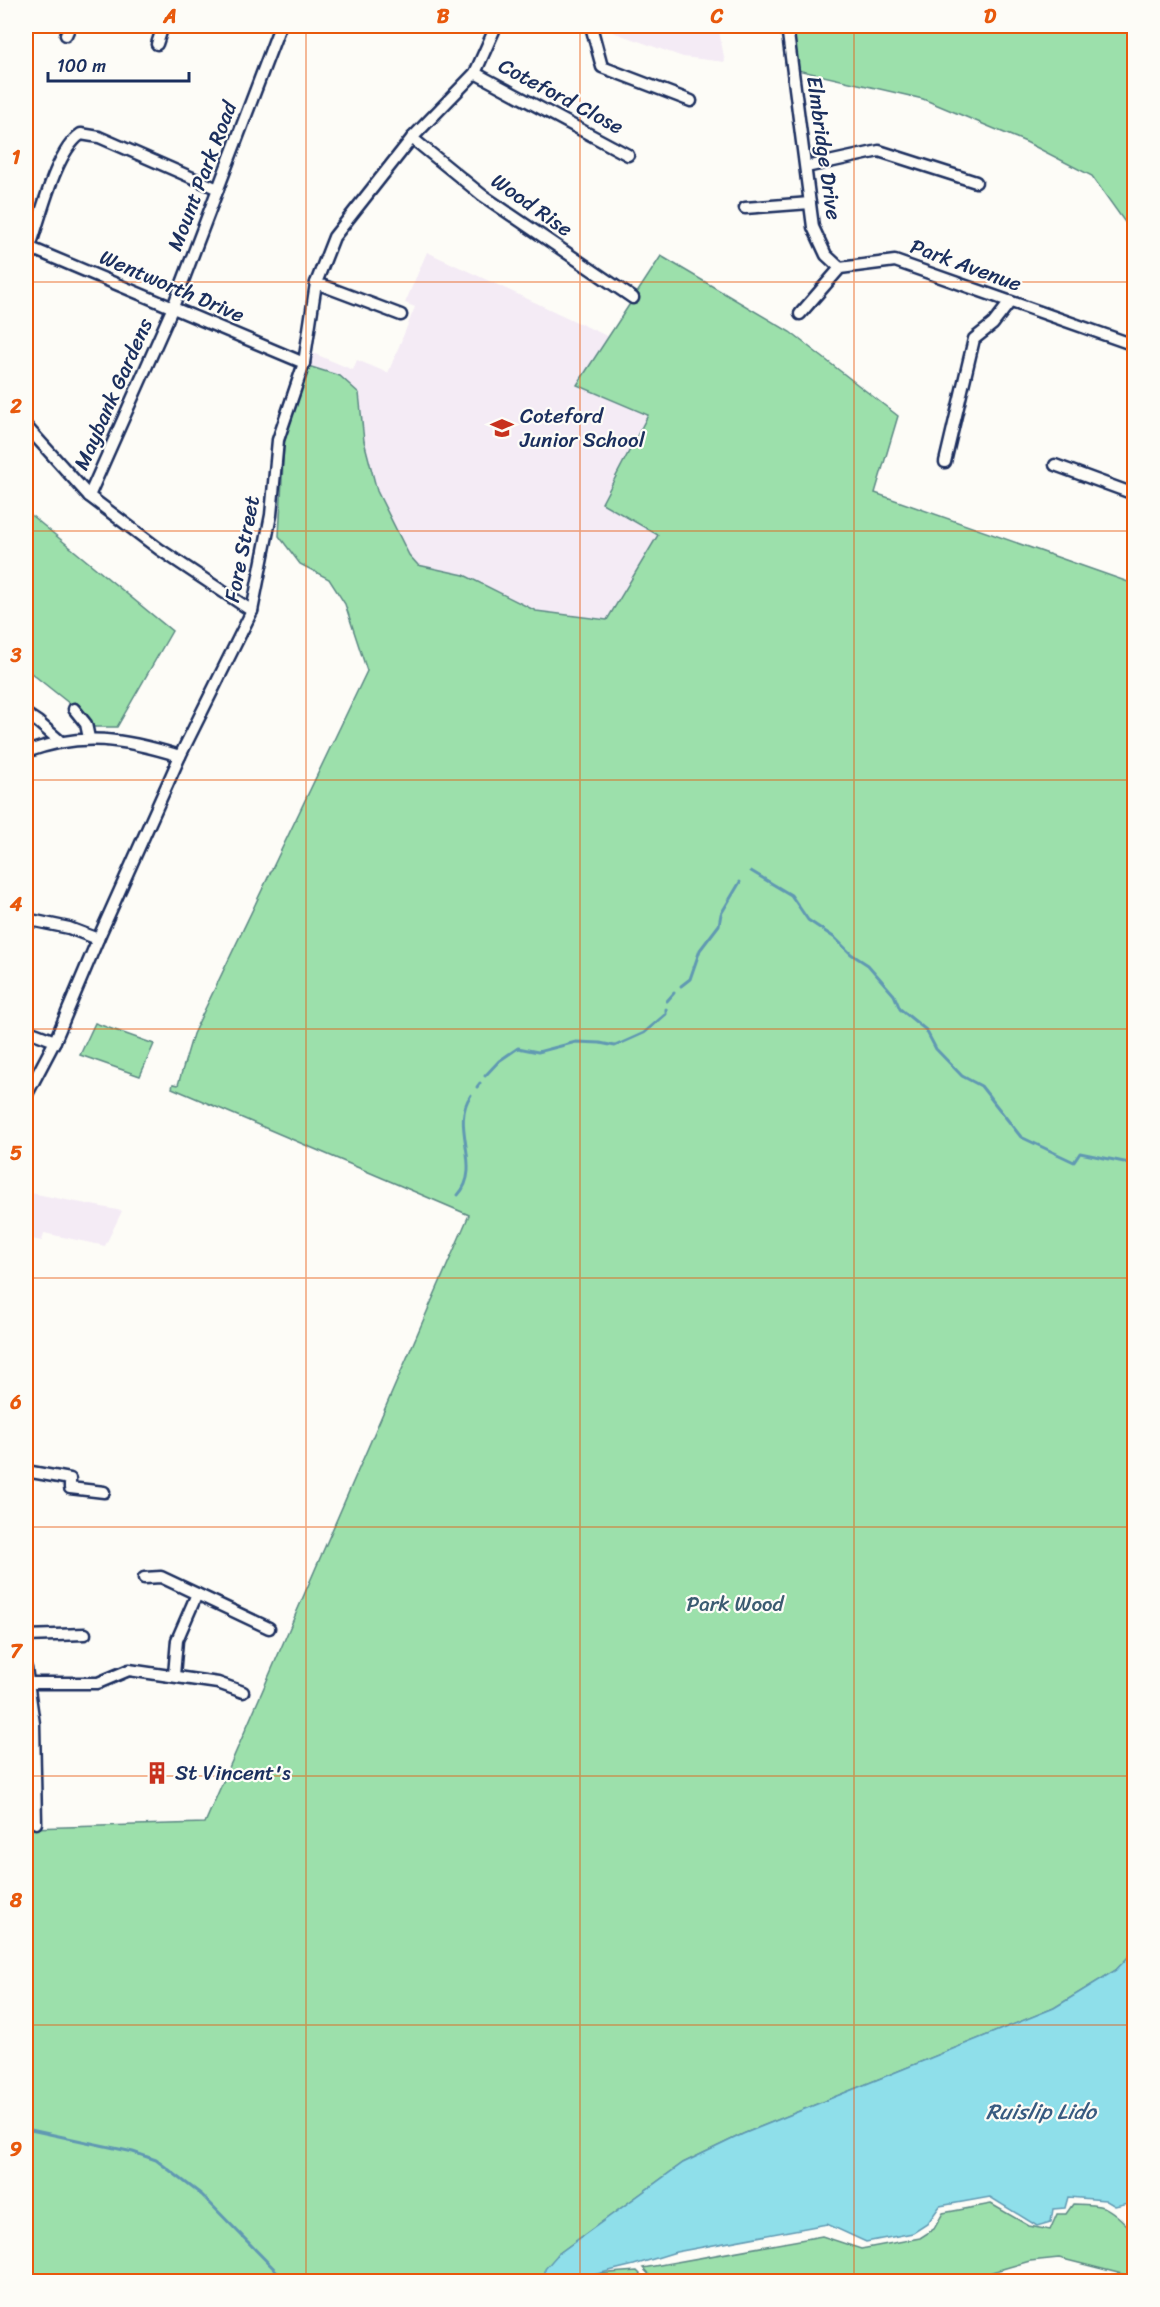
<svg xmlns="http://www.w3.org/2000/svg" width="1160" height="2307" font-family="Sriracha,sans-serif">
<rect width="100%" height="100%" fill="#fdfcf7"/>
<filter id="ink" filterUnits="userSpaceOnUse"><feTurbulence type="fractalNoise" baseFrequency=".0167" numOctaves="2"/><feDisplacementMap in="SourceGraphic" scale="12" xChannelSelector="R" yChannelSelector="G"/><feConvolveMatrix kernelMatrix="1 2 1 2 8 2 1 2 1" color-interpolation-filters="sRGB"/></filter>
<g filter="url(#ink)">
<g fill="#f4ebf5">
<polygon points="608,26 718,26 725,62 683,57 607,30"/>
<polygon points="427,252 609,337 578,385 648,415 659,534 607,620 536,611 464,575 418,565 409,555 377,491 364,441 359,393 308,366 313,353 353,370 357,360 388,373 415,307 405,303"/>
<polygon points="26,1192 122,1211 105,1246 44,1233 42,1241 26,1238"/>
</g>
<g fill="#9ce0ab" stroke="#5c8884" stroke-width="1.5">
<polygon points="787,26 1134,26 1134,235 1092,176 1026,142 923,99 793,69"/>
<polygon points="661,256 790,332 898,416 875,493 1134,584 1134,1951 1116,1970 1054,2008 743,2134 683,2163 558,2254 545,2278 549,2281 26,2281 26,1672 30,1689 30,1828 205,1823 469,1215 172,1088 173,1084 178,1085 193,1034 367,671 345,604 329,579 300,564 279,536 284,443 308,366 340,376 359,393 364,441 377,491 409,555 418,565 464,575 536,611 607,620 658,535 602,503 648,415 577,385"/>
<polygon points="26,511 172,631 117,727 91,727 85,716 26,669"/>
<polygon points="95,1023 154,1044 140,1076 80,1055"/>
<path d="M 991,2204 L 1029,2226 L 1050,2230 L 1057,2214 L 1066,2214 L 1073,2204 C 1105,2205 1107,2205 1129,2227 L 1134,2227 L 1134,2277 L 1059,2258 L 1030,2261 L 978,2276 L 945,2281 L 749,2282 L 737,2279 L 718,2282 L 660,2282 L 654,2280 L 643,2268 L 822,2236 L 861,2249 L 920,2238 L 934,2229 L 943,2213 Z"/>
<polygon points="637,2271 647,2281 567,2282 595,2274"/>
</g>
<polygon fill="#8fdfea" stroke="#6199b2" stroke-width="1.5" points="1134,1951 1134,2202 1115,2206 1105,2200 1068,2197 1065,2208 1053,2209 1051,2222 1037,2226 990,2197 940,2206 927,2224 913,2233 866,2242 827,2224 676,2252 634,2265 568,2281 549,2281 545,2278 545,2269 558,2254 683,2163 743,2134 1054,2008 1116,1970"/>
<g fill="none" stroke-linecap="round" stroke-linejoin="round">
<g stroke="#6199b2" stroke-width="3">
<polyline points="751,871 791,895 808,920 835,938 851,954 868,965 894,995 900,1009 926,1030 936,1049 962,1076 981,1086 1021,1137 1074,1162 1080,1153 1134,1164"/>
<polyline points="681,986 690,979 700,950 719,925 721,914 740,882"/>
<polyline points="667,1001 674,993"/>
<polyline points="485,1076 499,1061 518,1048 538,1052 576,1042 600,1043 615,1046 644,1033 666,1014 666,1009"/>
<polyline points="477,1087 480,1083"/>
<path d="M 458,1195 C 484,1167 449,1126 471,1095"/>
<polyline points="26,2129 133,2152 156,2160 202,2195 287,2282"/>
<polyline points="539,2282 548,2277"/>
</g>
<g stroke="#1b2f5e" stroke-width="15">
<g id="minor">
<polyline points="591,26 602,67 691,101"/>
<polyline points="787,26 813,227 826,255 840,268"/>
<polyline points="66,35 70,26"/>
<polyline points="157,44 163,26"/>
<polyline points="475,73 628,155"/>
<polyline points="412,138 482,195 633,298"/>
<polyline points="806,167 879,151 976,182"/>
<polyline points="745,208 810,203"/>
<polyline points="26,246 304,363"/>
<path d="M 26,258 C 39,226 53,153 81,134 L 99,137 L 218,189"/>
<polyline points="316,283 401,315"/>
<polyline points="800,314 840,268 895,261 1134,345"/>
<polyline points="26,426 89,496 159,549 252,611"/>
<polyline points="945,462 974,339 993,324 1010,302"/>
<polyline points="1055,465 1134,494"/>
<polyline points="89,496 173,307 280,26"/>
<polyline points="74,709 86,724 89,738"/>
<polyline points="26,714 38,722 61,742"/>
<path d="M 26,752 C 82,731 125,739 180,756"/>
<polyline points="26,919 69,928 98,939"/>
<polyline points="26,1030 55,1041"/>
<polyline points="26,1096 55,1041 98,939 180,756 252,611 271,515 278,440 304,363 316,283 334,237 412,138 475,73 496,26"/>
<polyline points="26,1471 70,1479 70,1488 104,1492"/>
<polyline points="144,1578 161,1577 269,1628"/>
<polyline points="26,1636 85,1634"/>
<polyline points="26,1668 34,1724 36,1823"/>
<polyline points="174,1675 177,1640 197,1594"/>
<polyline points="29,1683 98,1683 129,1670 218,1683 243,1692"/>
</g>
</g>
<use href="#minor" stroke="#fdfcf7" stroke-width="10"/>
</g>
</g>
<path fill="none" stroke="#e8590c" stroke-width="1.5" stroke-opacity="0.55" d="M 306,26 L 306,2282M 580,26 L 580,2282M 854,26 L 854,2282M 26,282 L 1134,282M 26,531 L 1134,531M 26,780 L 1134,780M 26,1029 L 1134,1029M 26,1278 L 1134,1278M 26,1527 L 1134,1527M 26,1776 L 1134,1776M 26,2025 L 1134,2025"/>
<defs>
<g id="school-bare" transform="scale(1.8)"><path d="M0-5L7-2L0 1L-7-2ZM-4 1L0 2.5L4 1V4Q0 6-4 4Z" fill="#c8321e" stroke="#fdfcf7" stroke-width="2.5" paint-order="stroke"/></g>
<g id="building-bare" transform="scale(1.8)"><path d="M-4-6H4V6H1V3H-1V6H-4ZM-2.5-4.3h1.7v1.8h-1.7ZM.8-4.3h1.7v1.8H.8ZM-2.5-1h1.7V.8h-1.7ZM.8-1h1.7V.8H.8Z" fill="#c8321e" stroke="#fdfcf7" stroke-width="2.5" paint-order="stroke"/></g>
</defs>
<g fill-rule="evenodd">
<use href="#school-bare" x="502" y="428"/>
<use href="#building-bare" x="157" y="1773"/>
</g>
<g text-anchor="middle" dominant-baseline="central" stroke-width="4.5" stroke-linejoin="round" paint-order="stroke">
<g font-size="21" fill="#1b2f5e" stroke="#fdfcf7">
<text transform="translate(561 96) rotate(28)">Coteford Close</text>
<text transform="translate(824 148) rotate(82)">Elmbridge Drive</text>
<text transform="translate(202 176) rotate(-69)">Mount Park Road</text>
<text transform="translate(532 205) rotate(35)">Wood Rise</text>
<text transform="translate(966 265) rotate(20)">Park Avenue</text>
<text transform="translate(172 286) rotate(23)">Wentworth Drive</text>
<text transform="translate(113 394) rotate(-66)">Maybank Gardens</text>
<text transform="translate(242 549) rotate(-79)">Fore Street</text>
</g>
<g font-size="21" fill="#1b2f5e" stroke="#fdfcf7" text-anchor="start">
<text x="520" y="416">Coteford<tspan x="520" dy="24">Junior School</tspan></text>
<text x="175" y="1773">St Vincent's</text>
</g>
<g font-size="21" fill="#3b5b71" stroke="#fdfcf7">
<text x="735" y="1604">Park Wood</text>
</g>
<g font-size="22" font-style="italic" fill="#385b81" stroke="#fdfcf7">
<text x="1041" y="2111">Ruislip Lido</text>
</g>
</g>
<rect width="1160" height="2307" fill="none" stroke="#fdfcf7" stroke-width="66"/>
<path d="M48 72v9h141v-9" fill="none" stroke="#1b2f5e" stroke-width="3"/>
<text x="57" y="72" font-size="18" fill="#1b2f5e" stroke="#fdfcf7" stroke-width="4.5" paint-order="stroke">100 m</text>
<rect x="33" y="33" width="1094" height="2241" fill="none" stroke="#e8590c" stroke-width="2"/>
<g font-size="20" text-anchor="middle" font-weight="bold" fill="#e8590c">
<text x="170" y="23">A</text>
<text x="443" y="23">B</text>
<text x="717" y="23">C</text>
<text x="990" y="23">D</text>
<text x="16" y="164">1</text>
<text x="16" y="413">2</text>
<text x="16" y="662">3</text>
<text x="16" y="911">4</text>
<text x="16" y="1160">5</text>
<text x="16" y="1409">6</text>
<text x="16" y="1658">7</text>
<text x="16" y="1907">8</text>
<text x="16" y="2156">9</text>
</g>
</svg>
